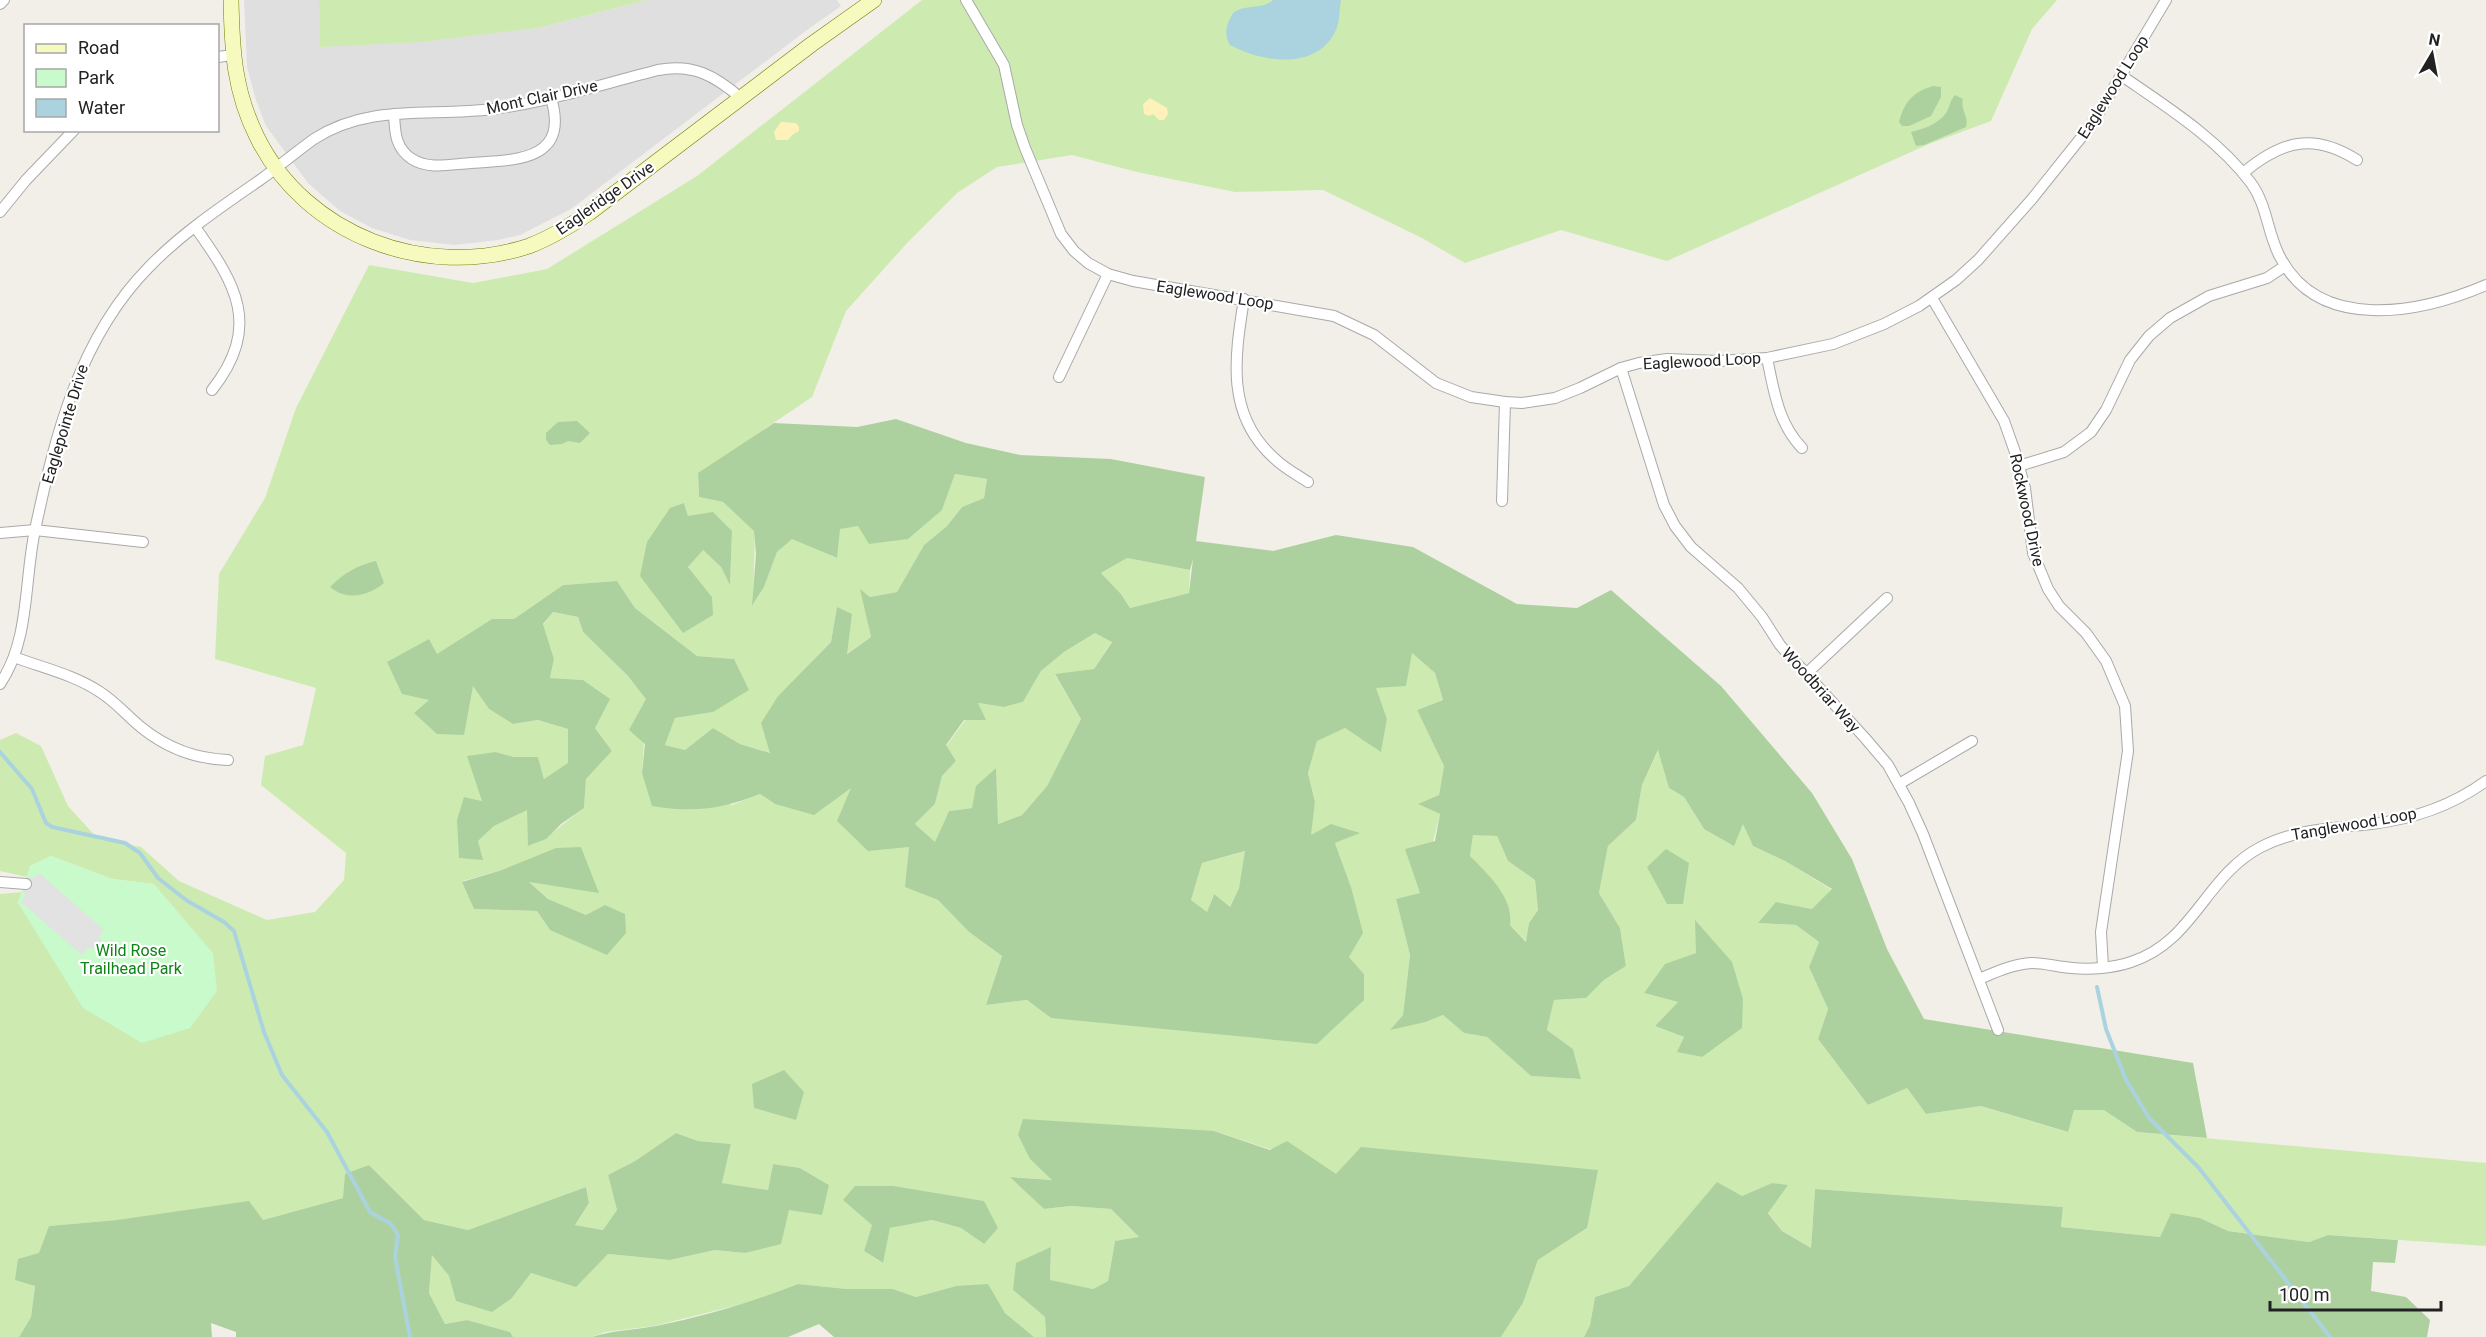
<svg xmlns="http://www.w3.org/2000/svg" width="2486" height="1337" font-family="Roboto,sans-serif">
<rect width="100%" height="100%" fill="#f2efe9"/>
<polygon fill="#e0dfdf" points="244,0 319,0 321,47 538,28 647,0 837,0 841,6 807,30 571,209 520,235 498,240 455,245 410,240 372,228 340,211 308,183 266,126 256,100 247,67"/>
<g fill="#cdebb0" fill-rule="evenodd">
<polygon points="319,0 647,0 538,28 421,42 320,47"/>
<path d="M 922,0 L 2057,0 L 2032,29 L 1991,121 L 1929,144 L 1667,261 L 1561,230 L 1465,263 L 1422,238 L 1323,190 L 1235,192 L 1137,172 L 1072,155 L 997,167 L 957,193 L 908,242 L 846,311 L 812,397 L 698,474 L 699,497 L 723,502 L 755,531 L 753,605 L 764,587 L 777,552 L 792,538 L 836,558 L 839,529 L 942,510 L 955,474 L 987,479 L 984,498 L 962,507 L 947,526 L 924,545 L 897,592 L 870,597 L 861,590 L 871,637 L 846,654 L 837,608 L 831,642 L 778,696 L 771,753 L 740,744 L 713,728 L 685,750 L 665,745 L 675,718 L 713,712 L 734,659 L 697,656 L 635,608 L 617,581 L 563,585 L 514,619 L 492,619 L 437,655 L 429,640 L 388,662 L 473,685 L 489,709 L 513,724 L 538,720 L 568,729 L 568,764 L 544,779 L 538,757 L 514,757 L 496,752 L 482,801 L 464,797 L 478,841 L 494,826 L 528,809 L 528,846 C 549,839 565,821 584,808 L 586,779 L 612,751 L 595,728 L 583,680 L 550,678 L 554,659 L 543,625 L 553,612 L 578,617 L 583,632 L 628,676 L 647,699 L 642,773 L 732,805 L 760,794 L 775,804 L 851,787 L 909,847 L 906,887 L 938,900 L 969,932 L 1002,956 L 986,1005 L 1027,1000 L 1051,1018 L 1364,1000 L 1364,974 L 1349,957 L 1351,887 L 1335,843 L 1359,833 L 1310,836 L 1315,802 L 1308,773 L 1317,740 L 1345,728 L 1381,751 L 1387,719 L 1375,688 L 1412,653 L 1435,673 L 1443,700 L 1417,710 L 1444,766 L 1439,795 L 1419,804 L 1440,814 L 1420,894 L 1396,899 L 1410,955 L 1403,1015 L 1391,1029 L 1426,1022 L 1443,1015 L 1464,1033 L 1487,1037 L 1531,1076 L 1581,1079 L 1573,1049 L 1547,1030 L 1554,1000 L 1586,998 L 1604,980 L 1626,966 L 1620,928 L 1599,893 L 1608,846 L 1636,820 L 1642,785 L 1659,749 L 1669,788 L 1684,797 L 1704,829 L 1743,823 L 1753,846 L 1785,861 L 1832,890 L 1813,909 L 1776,903 L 1759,923 L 1796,925 L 1819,942 L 1809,967 L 1828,1009 L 1818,1039 L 1868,1105 L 1907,1088 L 1926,1114 L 1981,1106 L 2067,1132 L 2074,1110 L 2105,1110 L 2137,1132 L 2486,1163 L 2486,1246 L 2328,1235 L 2309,1242 L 2228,1231 L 2200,1218 L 2171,1213 L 2160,1237 L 2061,1227 L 2063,1207 L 1815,1189 L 1811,1248 L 1782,1231 L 1768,1212 L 1787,1186 L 1772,1183 L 1742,1196 L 1666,1245 L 1629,1286 L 1595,1297 L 1590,1325 L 1584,1337 L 1501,1337 L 1523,1303 L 1538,1260 L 1587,1228 L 1336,1174 L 1319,1165 L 1214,1131 L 1030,1159 L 1053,1180 L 1011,1177 L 1044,1209 L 1071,1206 L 1111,1209 L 1140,1238 L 1115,1241 L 1108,1281 L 1093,1289 L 1050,1281 L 1051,1248 L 1013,1290 L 1045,1317 L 1046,1337 L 1034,1337 L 1005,1313 L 956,1286 L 916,1297 L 893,1289 L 847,1289 L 798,1284 L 750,1302 L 654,1326 L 605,1332 L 592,1337 L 513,1337 L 510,1332 L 467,1320 L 445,1324 L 429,1293 L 432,1254 L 449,1276 L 457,1301 L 512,1298 L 531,1273 L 576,1286 L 608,1254 L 670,1260 L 715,1250 L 746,1253 L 789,1210 L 829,1185 L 800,1168 L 773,1164 L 768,1190 L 722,1183 L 731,1144 L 698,1141 L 676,1133 L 635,1161 L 608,1175 L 617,1210 L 604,1230 L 575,1225 L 589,1203 L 586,1187 L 468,1230 L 424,1220 L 369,1165 L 343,1198 L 263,1220 L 117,1220 L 50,1226 L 35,1285 L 31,1317 L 19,1337 L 0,1337 L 0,894 L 22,892 L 18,903 L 154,884 L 112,879 L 51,856 L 30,866 L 27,877 L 0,871 L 0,740 L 16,733 L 41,746 L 68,806 L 98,839 L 141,847 L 179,881 L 267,920 L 315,912 L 344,880 L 346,853 L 261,785 L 265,756 L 303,745 L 316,688 L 215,659 L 219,574 L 265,498 L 296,408 L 369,265 L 473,283 L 547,269 L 697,176 ZM 684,503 L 688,516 L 732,531 L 730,584 L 721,567 L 702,549 L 688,567 L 712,597 L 683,632 L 671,614 ZM 502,870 L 599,892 L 528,881 L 548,899 L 586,915 L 550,930 L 537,911 L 474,909 L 463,881 ZM 1696,921 L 1705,933 L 1702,1057 L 1678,1052 L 1684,1037 L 1655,1026 L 1678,1002 L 1644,993 L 1665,965 L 1696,953 ZM 894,1186 L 983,1201 L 984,1244 L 961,1228 L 932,1220 L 890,1228 L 882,1263 L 864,1251 L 872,1225 Z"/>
<polygon points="1127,558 1190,570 1189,593 1130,608 1121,594 1101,573"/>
<polygon points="1095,633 1112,641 1094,669 1055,675 1081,719 1047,786 1022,815 997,824 996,769 972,808 949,811 935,843 915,824 935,804 942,776 956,761 946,746 978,703 1004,707 1023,702 1041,671 1064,652"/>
<polygon points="1473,834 1497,836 1508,861 1535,880 1538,910 1529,923 1527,942 1510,925 1470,856"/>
<polygon points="1246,851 1239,888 1229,908 1213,895 1207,913 1191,900 1202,863"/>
</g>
<g fill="#add19e" fill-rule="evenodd">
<path d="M 1933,86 L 1941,87 L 1941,97 L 1931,116 L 1909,126 L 1902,126 L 1899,122 C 1904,102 1913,92 1933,86 Z"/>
<path d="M 1955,95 L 1963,99 C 1960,110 1969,115 1966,127 L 1924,145 L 1916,146 L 1911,132 C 1923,129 1937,125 1946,113 C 1950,107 1950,100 1955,95 Z"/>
<path d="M 896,419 L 966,443 L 1020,455 L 1111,459 L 1205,477 L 1196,541 L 1273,551 L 1336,535 L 1413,547 L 1517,604 L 1577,608 L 1611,590 L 1721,686 L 1812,793 L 1852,859 L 1887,949 L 1924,1019 L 2193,1063 L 2207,1138 L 2137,1132 L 2104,1110 L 2074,1110 L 2068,1132 L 1981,1106 L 1926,1114 L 1907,1088 L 1868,1105 L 1818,1039 L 1828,1009 L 1809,967 L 1819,942 L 1796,925 L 1758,923 L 1776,902 L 1812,909 L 1832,889 L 1785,861 L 1753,846 L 1743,824 L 1734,846 L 1704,829 L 1684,797 L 1669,788 L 1658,750 L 1642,785 L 1636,820 L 1608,846 L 1599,893 L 1620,928 L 1626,966 L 1604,980 L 1586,998 L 1554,1000 L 1547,1030 L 1573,1049 L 1581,1079 L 1531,1076 L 1487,1037 L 1464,1033 L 1443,1015 L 1426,1022 L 1390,1030 L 1403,1015 L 1410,955 L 1396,899 L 1420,893 L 1405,849 L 1435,841 L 1440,814 L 1418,804 L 1439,795 L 1444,766 L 1417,710 L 1443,700 L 1435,673 L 1412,653 L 1406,686 L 1376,688 L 1387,719 L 1381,752 L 1345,728 L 1317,741 L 1308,773 L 1315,802 L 1311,835 L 1331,824 L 1360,833 L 1335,843 L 1351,887 L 1363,933 L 1349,957 L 1364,974 L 1364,1000 L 1317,1044 L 1051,1018 L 1027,1000 L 986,1005 L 1002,956 L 969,932 L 938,900 L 905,887 L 909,847 L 868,851 L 837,821 L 851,788 L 814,815 L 775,804 L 760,794 C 723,809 692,813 652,806 L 642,773 L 645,744 L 629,730 L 646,699 L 628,676 L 583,632 L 578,617 L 553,612 L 543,624 L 554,659 L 550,678 L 583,680 L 610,699 L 595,728 L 612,751 L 586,779 L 584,808 L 561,824 L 546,839 L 528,846 L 527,810 L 494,826 L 478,841 L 483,860 L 459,858 L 457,820 L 464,797 L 482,801 L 467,756 L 496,752 L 514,757 L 538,757 L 544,779 L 568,763 L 568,729 L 538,720 L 513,724 L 489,709 L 473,686 L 464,735 L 437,734 L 414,713 L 429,700 L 402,694 L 387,662 L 429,639 L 437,654 L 492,619 L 514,619 L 563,585 L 617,581 L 635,608 L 697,656 L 734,659 L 749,690 L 713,712 L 675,718 L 665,745 L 685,750 L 713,728 L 740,744 L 770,753 L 761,723 L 778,696 L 831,642 L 837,607 L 852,614 L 847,654 L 871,637 L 860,589 L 870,597 L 897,592 L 924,545 L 947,526 L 962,507 L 984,498 L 987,479 L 955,474 L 942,510 L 908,539 L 869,544 L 858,526 L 840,529 L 837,558 L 792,539 L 777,552 L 764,587 L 752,606 L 756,554 L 754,531 L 723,502 L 699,497 L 698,473 L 774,423 L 857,427 ZM 1127,558 L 1190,570 L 1193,559 L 1189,593 L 1130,608 L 1121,594 L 1101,573 ZM 1095,633 L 1112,642 L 1094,669 L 1055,674 L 1081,719 L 1047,786 L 1022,815 L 998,824 L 996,768 L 976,786 L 972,808 L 949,811 L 935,842 L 915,824 L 935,804 L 942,776 L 956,761 L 946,745 L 964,720 L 986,720 L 978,703 L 1004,707 L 1023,702 L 1041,671 L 1064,652 ZM 1473,835 L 1497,836 L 1508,861 L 1535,880 L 1538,910 L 1529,923 L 1526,942 L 1510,925 C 1514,898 1488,874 1470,856 ZM 1245,851 L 1239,888 L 1230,907 L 1214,894 L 1207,912 L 1191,900 L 1202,863 Z"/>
<polygon points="577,421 590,433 580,443 568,441 562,444 550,445 546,440 546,433 558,422"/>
<polygon points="684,503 688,516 713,512 732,531 730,585 721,567 703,550 688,567 712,597 713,615 683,633 640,576 647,542 670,508"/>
<path d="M 376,561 L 384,583 C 369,596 346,601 330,587 C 343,574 357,565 376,561 Z"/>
<polygon points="581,847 599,893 529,882 548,899 586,915 605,905 625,914 626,933 607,955 550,930 537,911 474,909 462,882 502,870 556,848"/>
<polygon points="1666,849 1689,863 1683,904 1667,904 1647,867"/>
<polygon points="1695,920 1732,962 1743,999 1742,1028 1702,1057 1677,1052 1684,1037 1655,1026 1678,1002 1644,993 1665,964 1696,953"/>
<polygon points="784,1070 804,1092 796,1120 754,1108 752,1084"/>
<polygon points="1023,1119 1214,1131 1270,1150 1287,1141 1336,1174 1361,1147 1598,1170 1587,1228 1538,1260 1523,1303 1501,1337 1046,1337 1045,1317 1013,1290 1016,1263 1051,1247 1050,1280 1093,1289 1108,1281 1115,1241 1139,1237 1111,1209 1071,1206 1044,1209 1010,1177 1052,1180 1030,1159 1018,1135"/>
<polygon points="676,1133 698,1141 731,1144 722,1183 768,1190 773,1164 800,1168 829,1185 822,1215 789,1210 781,1244 745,1253 715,1250 670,1260 608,1254 576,1287 531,1273 512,1298 492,1312 456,1301 449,1276 432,1255 429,1293 445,1324 467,1320 510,1332 513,1337 236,1337 236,1332 211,1323 212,1337 19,1337 31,1317 35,1286 15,1280 18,1259 39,1253 49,1226 117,1220 249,1201 263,1220 343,1198 345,1174 369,1165 424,1220 468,1230 586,1187 589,1203 575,1225 603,1230 617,1210 608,1175 635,1161"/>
<polygon points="1717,1182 1742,1196 1772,1183 1788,1185 1768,1213 1782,1231 1811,1248 1815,1189 2063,1207 2061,1227 2160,1237 2171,1213 2200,1218 2228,1231 2309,1242 2328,1235 2398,1240 2395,1263 2373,1262 2371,1291 2406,1297 2430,1320 2427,1337 1584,1337 1590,1325 1595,1297 1629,1286"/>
<polygon points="855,1186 894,1186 984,1201 998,1228 984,1244 961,1228 932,1220 890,1228 883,1263 864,1251 872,1225 843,1200"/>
<path d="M 798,1284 L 847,1289 L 893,1289 L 916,1297 L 956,1286 L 988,1284 L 1005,1313 L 1034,1337 L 834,1337 L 819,1324 L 788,1337 L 592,1337 C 613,1330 634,1330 656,1326 C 705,1316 752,1302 798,1284 Z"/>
</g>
<g fill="#fff1ba">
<polygon points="1150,98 1167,108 1168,114 1164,120 1159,120 1153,114 1149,116 1144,114 1143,104"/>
<polygon points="781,122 796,123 799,127 799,131 792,135 788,140 776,140 774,132"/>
</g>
<polygon fill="#c8facc" points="51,856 112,879 154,884 213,953 217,991 190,1028 142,1043 83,1008 18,903 30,866"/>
<polygon fill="#e2e2e2" points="39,873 104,930 99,936 101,940 94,949 88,948 82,955 21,902 26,895 22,892 27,877 34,878"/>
<path fill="#aad3df" d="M 1273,0 L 1341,0 C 1339,11 1340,23 1335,32 C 1316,71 1261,62 1230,45 C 1223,34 1227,23 1233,13 C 1245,4 1262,10 1273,0 Z"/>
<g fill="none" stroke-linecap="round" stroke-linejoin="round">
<g stroke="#aad3df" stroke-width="4">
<polyline points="0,752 32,789 46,823 52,827 125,843 140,853 158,878 186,900 224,922 234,931 264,1032 282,1075 327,1132 370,1212 391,1224 398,1235 395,1257 410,1337"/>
<polyline points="2097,987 2106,1029 2126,1080 2149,1118 2199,1168 2330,1337"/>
</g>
<g stroke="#a9a9a9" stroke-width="12">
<g id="minor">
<polyline points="966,0 1004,65 1017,125 1025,148 1061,234 1074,251 1088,263 1108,274 1133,281 1334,316 1374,335 1436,383 1471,397 1505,402 1522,403 1555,398 1580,388 1621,368 1639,363 1667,359 1719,361 1767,358 1833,344 1884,324 1919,306 1956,280 1978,260 2032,199 2092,124 2166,0"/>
<polyline points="0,4 4,0"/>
<polyline points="218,57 232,55"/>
<path d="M 2122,76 C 2167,107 2218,139 2251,183 C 2267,205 2267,231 2279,255 C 2318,334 2421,313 2486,285"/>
<path d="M 394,114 C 395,132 395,148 412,159 C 429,170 452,164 471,163 C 516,160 570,161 551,98"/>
<path d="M 2243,173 C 2281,141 2313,132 2357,160"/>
<polyline points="0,212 26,180 74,130"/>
<path d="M 195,227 C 236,284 262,326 212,390"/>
<polyline points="1932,298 2004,421 2015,452 2025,488 2033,553 2048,589 2059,606 2086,633 2106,661 2125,706 2128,751 2101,932 2103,967"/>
<path d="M 1244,299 C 1235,356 1225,414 1274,458 C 1284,468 1296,474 1308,482"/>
<path d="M 1767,358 C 1774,391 1778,423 1802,448"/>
<polyline points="1621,368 1664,505 1675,526 1691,547 1738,588 1762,617 1780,645 1865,738 1888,765 1909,803 1923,834 1998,1030"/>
<polyline points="1059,377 1108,274"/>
<polyline points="2019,466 2064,452 2091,432 2106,410 2130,360 2149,336 2170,318 2209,296 2267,278 2285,266"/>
<polyline points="1502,501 1505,402"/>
<polyline points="0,533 35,530 143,542"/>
<path d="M 14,657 C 43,668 75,675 100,692 C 116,702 128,717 142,728 C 167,748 197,759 228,760"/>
<polyline points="1806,674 1887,598"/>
<path d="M 0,684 C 30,640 24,581 35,530 C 55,436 79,338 149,267 C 182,233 221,207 260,180 C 278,167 296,152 314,139 C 369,103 430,117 493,109 C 548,102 603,84 658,70 C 693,63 715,76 741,98"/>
<polyline points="1899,784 1972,741"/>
<polyline points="0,882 26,884"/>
<path d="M 1979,979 C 1996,972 2013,964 2032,963 C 2045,963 2058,967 2072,968 C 2090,970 2113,968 2131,962 C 2194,942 2205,876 2261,847 C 2296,829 2334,828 2372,824 C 2412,819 2453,805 2486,781"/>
</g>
</g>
<g stroke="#707d05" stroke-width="16">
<path id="secondary" d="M 231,0 C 232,50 234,91 257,137 C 306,236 426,280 529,246 C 550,238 570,226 589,213 L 812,44 L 874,0"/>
</g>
<use href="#minor" stroke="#fff" stroke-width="10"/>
<use href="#secondary" stroke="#f7fabf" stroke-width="15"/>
</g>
<g text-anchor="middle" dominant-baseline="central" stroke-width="4.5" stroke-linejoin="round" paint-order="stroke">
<g font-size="16" fill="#222" stroke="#fff">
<text transform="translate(2113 87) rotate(-58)">Eaglewood Loop</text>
<text transform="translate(542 97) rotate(-12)">Mont Clair Drive</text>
<text transform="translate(605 198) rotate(-35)">Eagleridge Drive</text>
<text transform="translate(1215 295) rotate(9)">Eaglewood Loop</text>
<text transform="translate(1702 361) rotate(-3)">Eaglewood Loop</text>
<text transform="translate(65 424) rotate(-73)">Eaglepointe Drive</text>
<text transform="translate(2027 510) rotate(78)">Rockwood Drive</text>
<text transform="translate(1821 690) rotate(48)">Woodbriar Way</text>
<text transform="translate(2354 824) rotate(-10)">Tanglewood Loop</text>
</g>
<g font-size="16" fill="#0c8416" stroke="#fff">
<text x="131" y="950">Wild Rose<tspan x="131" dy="18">Trailhead Park</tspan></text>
</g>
</g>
<rect x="24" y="24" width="195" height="108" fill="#ffffff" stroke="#a7a7a7" stroke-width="1.5"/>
<rect x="36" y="44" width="30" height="9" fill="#f7fabf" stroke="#a7a7a7" stroke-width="1.5"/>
<text x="78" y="54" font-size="18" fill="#222222">Road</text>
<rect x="36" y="69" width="30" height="18" fill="#c8facc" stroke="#a7a7a7" stroke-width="1.5"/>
<text x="78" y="84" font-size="18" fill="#222222">Park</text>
<rect x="36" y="99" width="30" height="18" fill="#aad3df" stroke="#a7a7a7" stroke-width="1.5"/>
<text x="78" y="114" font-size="18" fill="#222222">Water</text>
<g transform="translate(2432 54) rotate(10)" stroke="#ffffff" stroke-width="4.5" paint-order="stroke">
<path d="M0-4.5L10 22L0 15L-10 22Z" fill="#222222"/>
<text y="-9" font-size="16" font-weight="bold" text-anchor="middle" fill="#222222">N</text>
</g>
<path d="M2270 1301v9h171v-9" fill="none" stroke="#222222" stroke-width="3"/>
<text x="2279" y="1301" font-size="18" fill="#222222" stroke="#ffffff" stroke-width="4.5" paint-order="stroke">100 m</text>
</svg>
